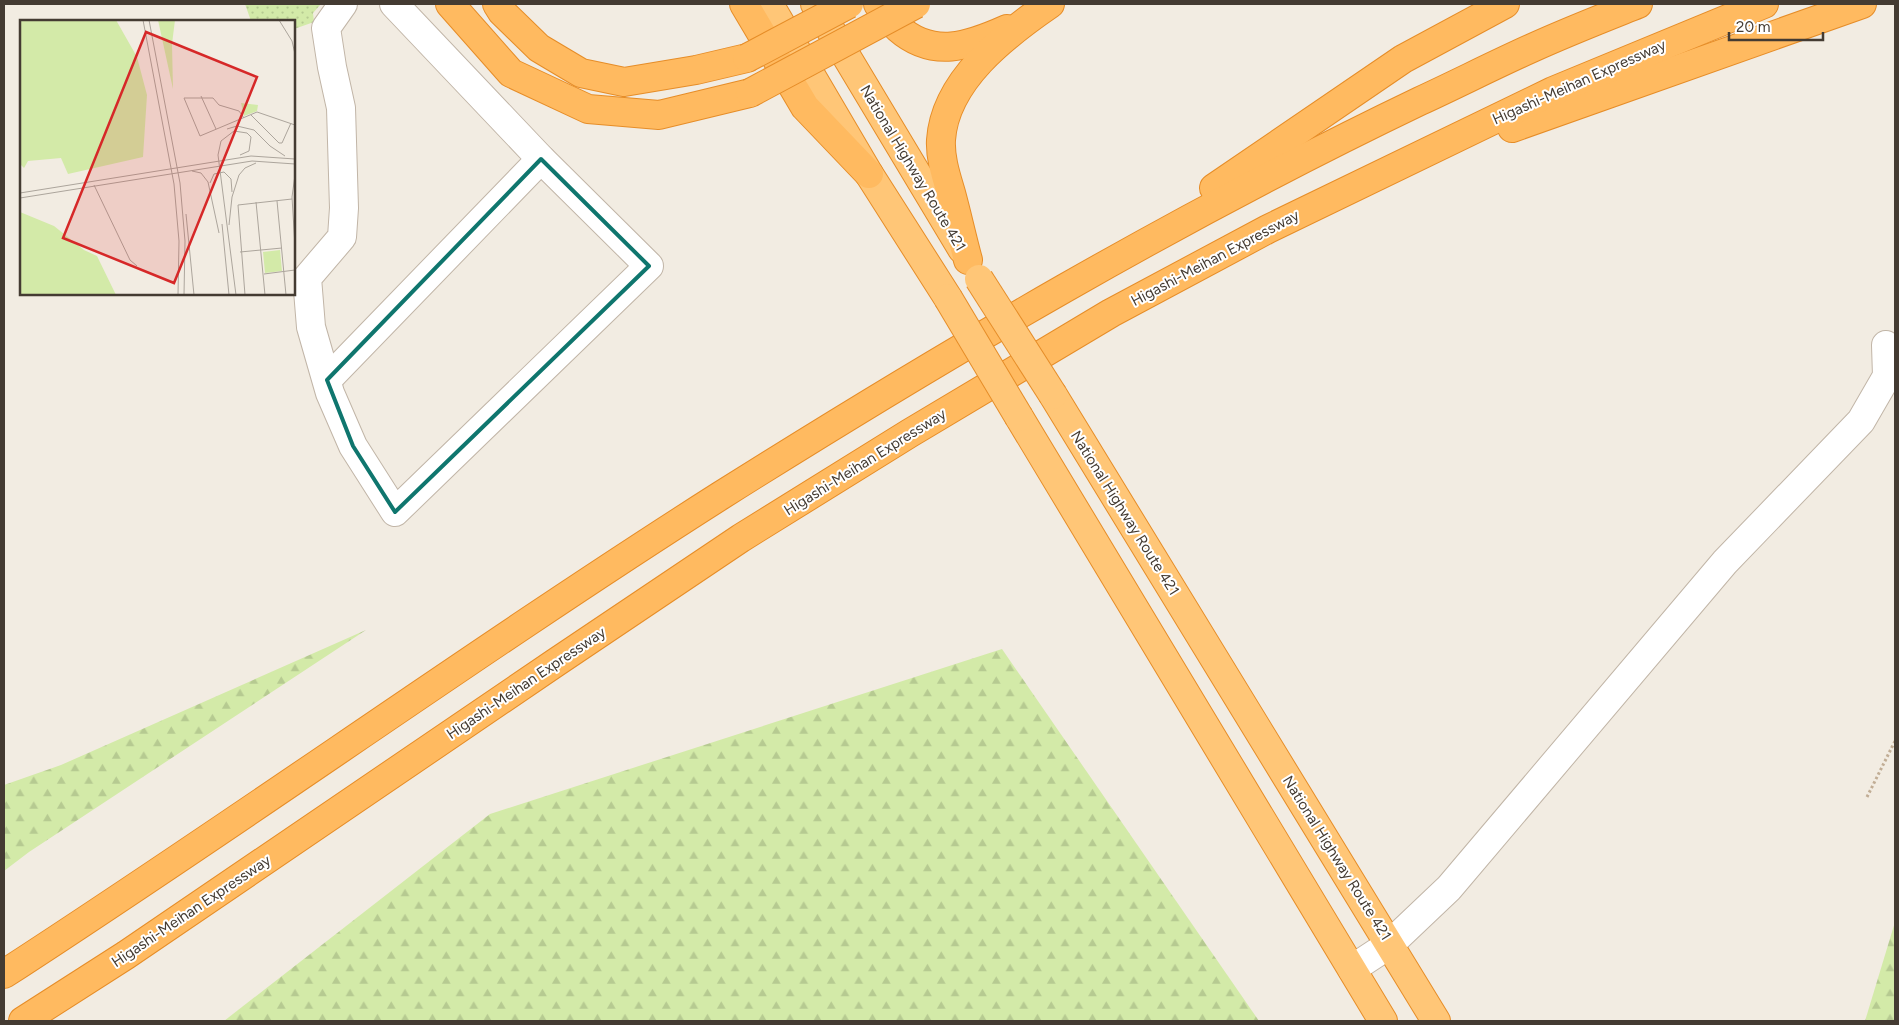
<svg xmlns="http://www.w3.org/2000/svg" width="1899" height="1025" font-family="Figtree,sans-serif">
<defs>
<pattern id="forest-firs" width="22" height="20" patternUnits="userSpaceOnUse" patternTransform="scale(1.25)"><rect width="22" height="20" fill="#d3eaa8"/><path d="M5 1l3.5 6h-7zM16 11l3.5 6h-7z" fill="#b6ca91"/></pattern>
<pattern id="park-dots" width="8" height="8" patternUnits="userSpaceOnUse" patternTransform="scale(1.25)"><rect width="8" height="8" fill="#d3eaa8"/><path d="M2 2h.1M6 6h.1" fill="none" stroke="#b6ca91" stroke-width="1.8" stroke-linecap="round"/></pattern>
</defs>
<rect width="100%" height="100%" fill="#f2ece2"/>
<g fill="url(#forest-firs)">
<polygon points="366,630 29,852 4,871 4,785 61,765"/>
<polygon points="1002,649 1259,1021 224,1021 490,814"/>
<polygon points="1895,922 1895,1021 1865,1021"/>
</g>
<polygon fill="url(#park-dots)" points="245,4 321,4 313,13 314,22 294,29 294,21 251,21"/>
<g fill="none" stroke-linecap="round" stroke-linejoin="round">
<g stroke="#c1b5a7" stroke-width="30">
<g id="minor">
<polyline points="343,4 326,28 332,67 341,108 344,208 342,237 307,278 311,327 330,393 353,446 395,512 649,266 541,159 394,4"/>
<polyline points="327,380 541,159"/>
<polyline points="1352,969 1390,944 1449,888 1725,562 1861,421 1887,376 1886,345"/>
</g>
</g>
<g stroke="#e68d28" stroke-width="30">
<g id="trunk">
<polyline points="769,4 869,174 948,298"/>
<polyline points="815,4 962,249"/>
<polyline points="1053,395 1436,1021"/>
<polyline points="1019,417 1383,1021"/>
</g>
</g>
<g stroke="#e68d28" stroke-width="30">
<g id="motorway">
<polyline points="450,4 511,73 588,109 659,115 750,93"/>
<polyline points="497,4 502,12 539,48 581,73 624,82 696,70 747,58"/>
<polyline points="744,4 805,107 869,174"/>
<path d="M 878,4 C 884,14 890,20 898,28 C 933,59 969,46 1007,29"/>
<polyline points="1512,128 1862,4"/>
<polyline points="1214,188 1403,59 1505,4"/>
<path d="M 968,260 C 962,238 957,215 951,193 C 946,176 940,158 941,140 C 945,80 1005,35 1050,4"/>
<path d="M 4,974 C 245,818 478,650 720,496 C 947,353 1178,217 1420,101 C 1457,84 1494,65 1532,48 C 1567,32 1603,18 1638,4"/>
<polyline points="23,1021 126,955 555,663 741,538 910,433 1111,313 1268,229 1553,91 1764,4"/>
</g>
</g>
<polyline stroke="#c1ad95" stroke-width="3" stroke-dasharray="2.5 2.5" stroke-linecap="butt" points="1867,797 1895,741"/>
<use href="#minor" stroke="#fff" stroke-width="28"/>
<use href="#trunk" stroke="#ffc677" stroke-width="28"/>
<use href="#motorway" stroke="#ffba60" stroke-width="28"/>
<g stroke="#e68d28" stroke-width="30" stroke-linecap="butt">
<g id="trunk-bridge">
<polyline points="979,279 1053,395"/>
<polyline points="948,298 1019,417"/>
</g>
</g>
<g stroke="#e68d28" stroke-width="30" stroke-linecap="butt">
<g id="motorway-bridge">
<polyline points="747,58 849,4"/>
<polyline points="750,93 916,4"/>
</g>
</g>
<use href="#trunk-bridge" stroke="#ffc677" stroke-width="28"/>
<use href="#motorway-bridge" stroke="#ffba60" stroke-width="28"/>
</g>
<path fill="none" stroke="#0f766e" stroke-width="4" stroke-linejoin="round" d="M 541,159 L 649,266 L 395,512 L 353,446 L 327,380 Z"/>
<g text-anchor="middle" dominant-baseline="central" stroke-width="4" stroke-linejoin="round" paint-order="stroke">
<g font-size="15" fill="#443b32" stroke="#fff">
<text transform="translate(1579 82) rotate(-24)">Higashi-Meihan Expressway</text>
<text transform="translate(913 168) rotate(59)">National Highway Route 421</text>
<text transform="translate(1215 258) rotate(-28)">Higashi-Meihan Expressway</text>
<text transform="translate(865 462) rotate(-32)">Higashi-Meihan Expressway</text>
<text transform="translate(1125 513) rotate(58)">National Highway Route 421</text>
<text transform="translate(526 683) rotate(-34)">Higashi-Meihan Expressway</text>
<text transform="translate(1337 858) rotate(58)">National Highway Route 421</text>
<text transform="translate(191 911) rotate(-34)">Higashi-Meihan Expressway</text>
</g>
</g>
<g transform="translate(20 20)">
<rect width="275" height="275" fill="#f2ece2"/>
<path d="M 0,0 L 96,0 L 117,37 L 127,75 L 123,137 L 48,154 L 41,138 L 8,141 L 4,148 L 0,144 ZM 138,0 L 155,0 L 152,24 L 153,69 ZM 0,192 L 34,206 L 64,230 L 77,236 L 96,275 L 0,275 Z" fill="#d3eaa8"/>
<path d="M 221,83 L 238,85 L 237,91 L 224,96 ZM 260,230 L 262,251 L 245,253 L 243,232 Z" fill="#d3eaa8"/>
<path fill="none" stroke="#aca59c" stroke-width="1" d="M 123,0 L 154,164 L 159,221 L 158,275M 129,0 L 160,163 L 165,221 L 164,275M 259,0 L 272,21 L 275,34M 181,76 L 196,109M 231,95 L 259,123 L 262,123 L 271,103M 224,98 L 219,91 L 199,85 L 193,78 L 164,78 L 180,116 L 237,92 L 275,105M 207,109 L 217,106 L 234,110 L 250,126 L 265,136M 172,151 L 181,153 L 188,162 L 199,213M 275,155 L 272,177 L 275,226M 190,163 L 194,154 L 204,152 L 211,159 L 212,172M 74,165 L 110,240 L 117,246M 0,173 L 231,136 L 275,139M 0,178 L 232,141 L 275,144M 257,181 L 266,275M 236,182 L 245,275M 166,194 L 174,275M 202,204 L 209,275M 209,205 L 212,177 L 219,155 L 225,148 L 236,143M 220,232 L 262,228M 244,254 L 275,250M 216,275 L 198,135 L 201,121 L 214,111 L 227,113 L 231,117 L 229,131 L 220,135M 225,275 L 218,185 L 272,179"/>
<path fill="#d62828" fill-opacity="0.15" stroke="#d62828" stroke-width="2.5" d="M 126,12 L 237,57 L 154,263 L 43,218 Z"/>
<rect width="275" height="275" fill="none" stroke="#443b32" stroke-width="2.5"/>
</g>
<rect width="1899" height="1025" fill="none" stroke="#443b32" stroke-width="10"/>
<path d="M1729 32v8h94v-8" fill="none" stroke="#443b32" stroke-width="2.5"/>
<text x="1736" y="32" font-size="15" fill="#443b32" stroke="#ffffff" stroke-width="4" paint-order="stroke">20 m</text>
</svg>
